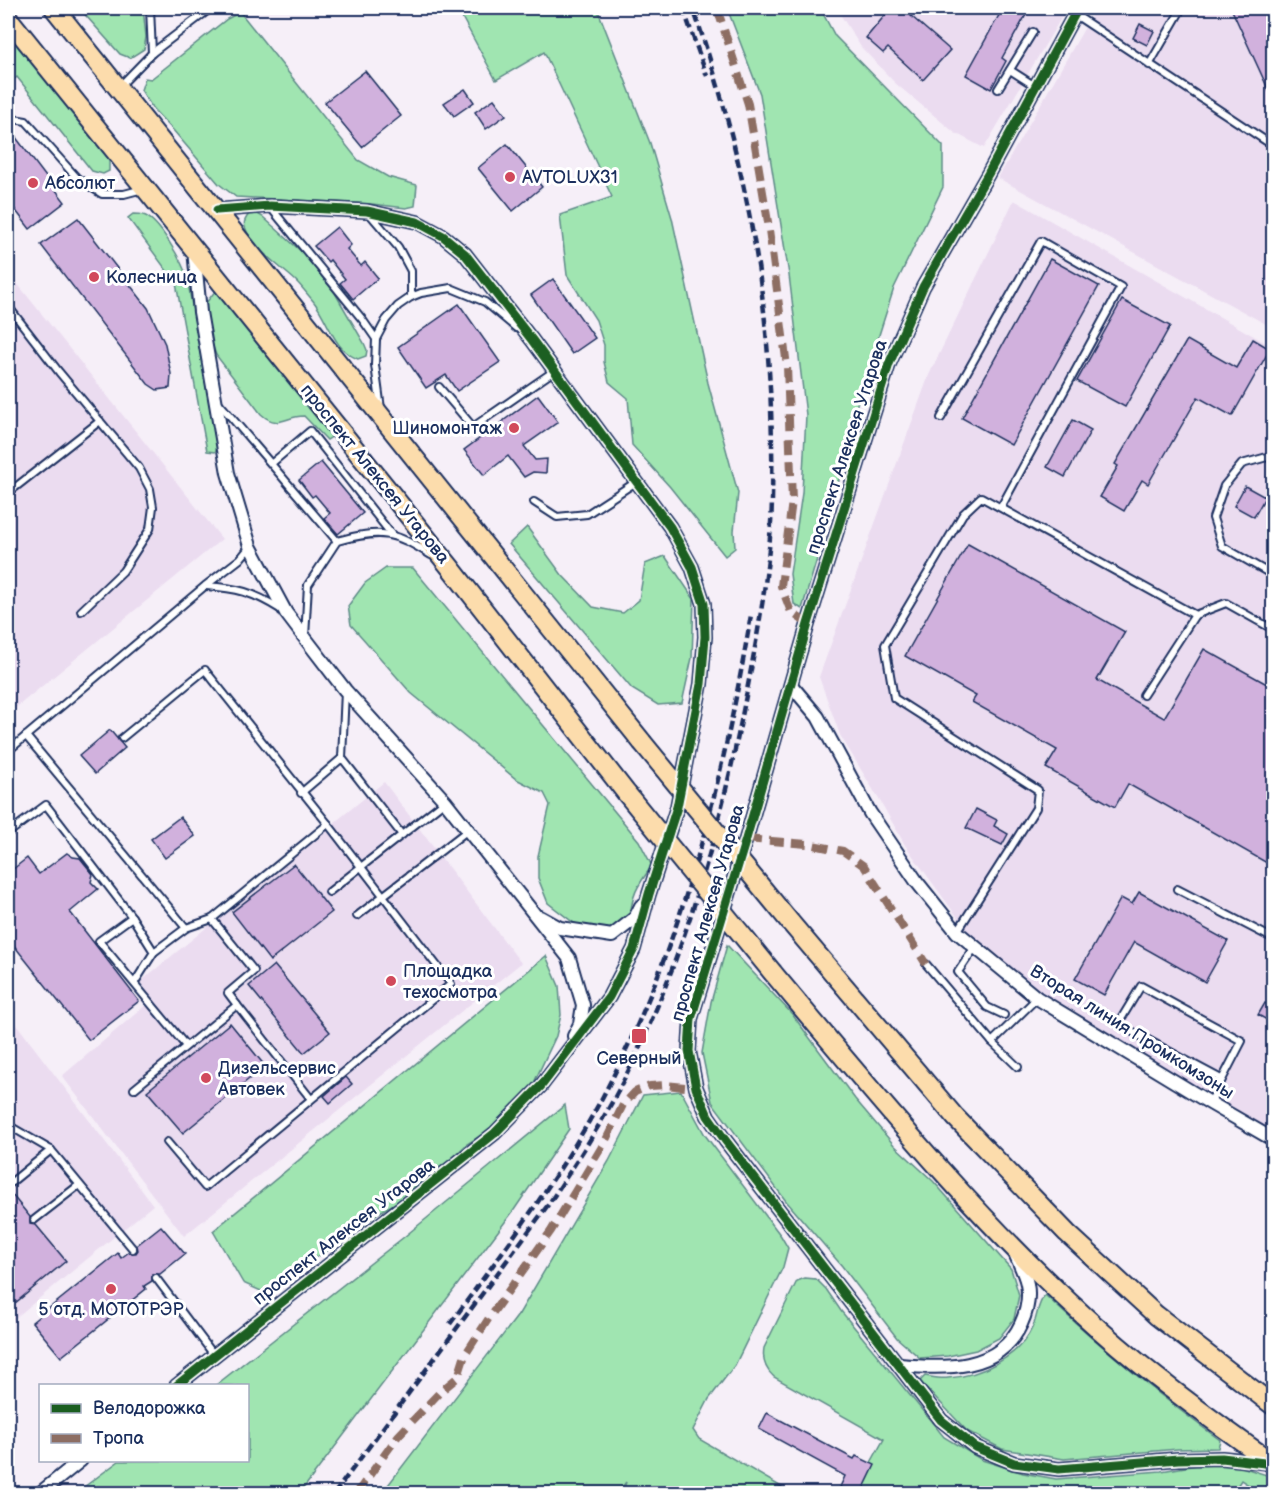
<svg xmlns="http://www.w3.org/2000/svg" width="1281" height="1501" font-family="'Balsamiq Sans',sans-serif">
<rect width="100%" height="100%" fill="#f6eff8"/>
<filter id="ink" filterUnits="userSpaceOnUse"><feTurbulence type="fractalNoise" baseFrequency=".0167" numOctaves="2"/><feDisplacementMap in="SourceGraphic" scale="12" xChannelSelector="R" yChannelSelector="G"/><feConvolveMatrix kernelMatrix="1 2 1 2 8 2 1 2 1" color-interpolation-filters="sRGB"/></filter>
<g filter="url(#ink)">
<g fill="#ebdcf0">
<polygon points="836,8 1067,8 984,148 955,133 895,83 861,47"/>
<polygon points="1096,8 1273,8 1273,328 998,178"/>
<polygon points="1014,200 1273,347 1273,1134 1072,1017 979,947 905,845 883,806 840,735 819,677 929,375"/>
<polygon points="8,272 222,539 8,714"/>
<polygon points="384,782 521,963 184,1236 62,1076 153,999 140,982"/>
<polygon points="8,1013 153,1205 8,1324"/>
</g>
<g fill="#a0e5b1" stroke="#5e8a88" stroke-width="1.5">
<polygon points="79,8 143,8 146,37 144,49 130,58 120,54"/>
<polygon points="457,8 597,8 650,143 672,218 708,383 738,493 734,531 735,548 725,556 670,487 632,445 628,398 609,382 604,362 604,345 596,320 567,275 560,215 612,197 544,52 496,80"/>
<polygon points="727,8 820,8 835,36 943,146 943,187 894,288 850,426 835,499 802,609 794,604 790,574 802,493 806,415 789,275 760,94"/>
<polygon points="240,12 358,160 388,177 417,185 415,206 406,208 372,204 236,197 219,184 173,130 153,109 141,90 145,78 151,79 227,19"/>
<polygon points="8,38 15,42 109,159 109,171 103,174 92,171 17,77 8,84"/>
<path d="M 256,213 L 263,217 L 304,254 L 335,293 L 364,343 L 367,350 L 366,356 L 358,359 C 333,350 329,321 314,302 C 308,295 302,287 296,281 C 280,266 252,248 245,227 C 243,222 246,218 249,214 Z"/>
<path d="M 133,214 C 136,214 140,214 143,215 C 159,219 182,262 187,277 L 217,448 L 215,452 L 207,451 L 176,283 L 128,218 Z"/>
<path d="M 216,290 L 333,436 L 327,440 L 304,416 C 285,416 279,430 261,414 L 216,355 L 211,341 L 206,313 L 206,303 Z"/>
<polygon points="527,527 562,575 593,607 623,613 639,600 645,564 665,556 694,599 692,658 682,703 658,705 632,689 509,544"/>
<path d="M 386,568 L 413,568 L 639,841 L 652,866 C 637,886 631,896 630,921 L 610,930 L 589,931 L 574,923 L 548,903 L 538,878 L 538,856 L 550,805 L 544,793 L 516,779 L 411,693 L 351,625 L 348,606 L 365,583 Z"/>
<polygon points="727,945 792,1014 855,1099 894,1145 933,1181 1011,1269 1019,1295 1014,1319 999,1338 976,1350 948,1356 920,1358 897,1338 842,1266 786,1201 712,1102 702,1053 711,1002"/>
<polygon points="546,956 559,986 561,1015 556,1036 530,1091 512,1116 467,1144 421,1188 378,1213 347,1239 307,1263 275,1290 261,1291 243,1283 213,1231"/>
<polygon points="681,1091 705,1135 781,1236 788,1248 783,1267 735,1365 709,1399 693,1430 699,1439 792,1493 623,1493 626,1482 617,1494 382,1493 519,1314 609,1161 643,1095"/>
<polygon points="565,1105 569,1129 514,1210 300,1493 76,1493 119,1461 248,1460 248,1386 216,1385 404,1237"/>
<path d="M 805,1278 L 816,1279 L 826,1289 L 841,1311 L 944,1437 L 982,1460 L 1023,1473 L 1056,1479 L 1161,1471 L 1210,1463 L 1226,1462 L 1273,1477 L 1273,1491 L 1261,1493 L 1241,1480 L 1232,1494 L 854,1493 L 884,1439 L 774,1377 C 765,1369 762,1360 764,1348 L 797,1281 Z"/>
<path d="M 1045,1295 C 1101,1347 1158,1395 1220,1440 L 1218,1448 L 1178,1449 L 1064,1459 L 1002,1449 L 967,1431 L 920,1381 L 925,1376 C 932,1377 941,1379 948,1378 C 980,1376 1020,1357 1033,1326 C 1038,1315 1037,1304 1045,1295 Z"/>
</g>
<g fill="#d1b1dd" stroke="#1b2f5e" stroke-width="1.5">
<polygon points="891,8 919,8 911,16 950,50 923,80 888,48 883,53 866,38"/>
<polygon points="1003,8 1017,8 1027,13 1002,58 1006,61 991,89 966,75"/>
<polygon points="1231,8 1274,8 1274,102"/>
<polygon points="1140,24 1154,31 1147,45 1133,38"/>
<polygon points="365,71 401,116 362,147 325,102"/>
<polygon points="465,89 474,102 454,116 444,103"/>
<polygon points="494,99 506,115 486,129 475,112"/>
<polygon points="8,127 65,202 30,229 13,207 8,212"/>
<polygon points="507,144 542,187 513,211 478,168"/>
<polygon points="78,218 148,308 165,344 171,374 170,388 157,390 148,384 41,245"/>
<polygon points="337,227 351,245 347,249 361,266 365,262 378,278 353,299 340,283 345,279 330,260 328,262 314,246"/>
<polygon points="1050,259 1099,286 1011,445 962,418"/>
<polygon points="553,279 595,338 572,354 531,295"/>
<polygon points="1122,300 1170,326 1125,407 1077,381"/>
<polygon points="459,304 500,362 457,391 446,375 426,388 398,347"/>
<polygon points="1253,339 1270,349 1232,416 1198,397 1148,484 1142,480 1124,511 1100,497 1118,466 1115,464 1187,340 1236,368"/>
<polygon points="538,395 558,422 524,446 535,460 547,459 546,473 533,472 524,477 508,456 484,475 464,450"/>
<polygon points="1073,420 1091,430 1065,477 1047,467"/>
<polygon points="321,462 363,513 338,534 324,518 330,513 315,495 312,497 299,480"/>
<polygon points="1245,486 1265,497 1254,517 1234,506"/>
<polygon points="968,544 1125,632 1097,680 1164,718 1204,649 1274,688 1274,867 1128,784 1115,807 1046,768 1057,750 972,702 976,696 905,656"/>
<polygon points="110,730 125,748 95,774 79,756"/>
<polygon points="976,809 997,820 994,826 1008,834 1002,845 966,828"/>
<polygon points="180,817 195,836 165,858 151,839"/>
<polygon points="67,853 73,857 80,858 93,874 91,882 98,889 70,912 139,1001 89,1040 8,938 8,873 27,858 39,874"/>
<polygon points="294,864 332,912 270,961 232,912"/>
<polygon points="1139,892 1228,941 1205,982 1134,942 1104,995 1075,979 1121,898 1132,904"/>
<polygon points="274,965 330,1032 304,1053 249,986"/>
<polygon points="1265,1003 1274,1008 1274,1014 1269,1021 1258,1015"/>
<polygon points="230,1023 265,1066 183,1133 147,1091"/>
<polygon points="346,1077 352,1084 330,1103 324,1096"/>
<polygon points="8,1190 30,1217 30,1224 36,1225 66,1261 8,1309"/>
<polygon points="161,1226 185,1254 160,1274 152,1274 152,1281 144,1286 146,1289 61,1357 32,1322 118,1253 121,1258 129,1252 136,1253 138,1250 137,1245"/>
<polygon points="767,1413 854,1459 856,1456 875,1465 861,1494 852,1494 840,1487 845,1476 759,1429"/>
</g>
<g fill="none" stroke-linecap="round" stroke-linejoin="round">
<g stroke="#1b2f5e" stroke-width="10">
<g id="lane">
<polyline points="150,8 152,53"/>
<polyline points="1074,14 1266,141 1274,138"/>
<polyline points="1149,65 1182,8"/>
<polyline points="1010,70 1035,86"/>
<polyline points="119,87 152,53 211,8"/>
<polyline points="998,89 1033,32"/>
<polyline points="8,118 26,121 77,178 102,194 124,194 143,189"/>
<polyline points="271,208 362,319 376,339"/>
<polyline points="369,213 398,247 411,271 411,297"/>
<polyline points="8,306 59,372 139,468 150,489 153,507 150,529 123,571 81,611"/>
<polyline points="439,387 473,427 554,371"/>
<polyline points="219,403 337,541"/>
<polyline points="381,409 375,365 376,339 386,320 398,306 411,297 421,293 451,288 485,302 516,328"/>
<polyline points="941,418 1041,241 1121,287 1001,507"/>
<polyline points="1274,461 1267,457 1242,464 1224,486 1213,518 1222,546 1274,576"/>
<polyline points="272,463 310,431 392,535"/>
<polyline points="8,493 100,421"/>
<polyline points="534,502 557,517 587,514 636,482"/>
<path d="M 206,586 C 237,588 253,592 280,609"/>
<path d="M 305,637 L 308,585 L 337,541 C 381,529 393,531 431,555"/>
<polyline points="345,691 342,758 402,835"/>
<polyline points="1143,695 1195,615"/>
<polyline points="26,736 186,928"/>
<polyline points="122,738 205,670 328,824 451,984 205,1187 167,1142"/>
<polyline points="8,751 205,586 240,559 250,547"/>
<polyline points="301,793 342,758"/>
<polyline points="8,833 46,805 132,917 154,952"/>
<polyline points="1177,889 1274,939"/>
<polyline points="329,892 445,801"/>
<polyline points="357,916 468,830"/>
<polyline points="132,917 99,941 186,1046"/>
<polyline points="957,932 1036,808 1038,790 894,698 885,645 963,514 981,497 1195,615 1226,603 1274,630"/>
<polyline points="975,947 958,972 987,1007 1004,1015"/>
<polyline points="926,964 992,1042 1018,1067"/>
<polyline points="135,982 154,952 186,928 212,919 328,824"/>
<polyline points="237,1005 311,1099"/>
<polyline points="992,1042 1037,998"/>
<polyline points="134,1089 237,1005 228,993 254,971 212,919"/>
<polyline points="1210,1103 1242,1041 1141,986 1118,1024 1221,1079"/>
<polyline points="8,1125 51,1150 133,1249"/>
<polyline points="8,1185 51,1150"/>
<polyline points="34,1220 79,1185"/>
<polyline points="156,1278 214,1355"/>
</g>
</g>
<g stroke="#1b2f5e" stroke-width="16">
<g id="street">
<polyline points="1078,8 988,174 923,287 889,364 808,624 746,839 691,1019 689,1051 696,1088 708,1116 725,1140 941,1420 975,1447 1014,1463 1059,1469 1178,1459 1222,1458 1269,1463"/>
<polyline points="194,250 200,312 228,473 250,546 286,613 305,638 345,690 445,801 569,958 583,1005 580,1024 574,1036"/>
<polyline points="791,685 818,717 870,813 917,882 957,932 1037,998 1210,1103 1274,1140"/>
<polyline points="540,917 560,928 612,936 635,918 641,906"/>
<path d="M 899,1365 C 943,1369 999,1372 1021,1324 C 1027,1311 1030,1299 1027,1284 C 1025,1274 1019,1263 1015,1253"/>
<polyline points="176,1386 495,1133 541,1086 609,997 634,949 649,894 677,807 701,684 705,637 704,604 692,567 670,527 532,340 465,254 443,236 417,222 367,211 270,206 217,210"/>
<polyline points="39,1494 81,1460"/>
</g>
</g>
<g stroke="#1b2f5e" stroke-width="22">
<g id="primary">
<polyline points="54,8 642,742"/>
<polyline points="8,18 450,567 627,794"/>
<polyline points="790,922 955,1117 1067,1233 1156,1315 1274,1406"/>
<path d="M 773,973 C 877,1097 980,1224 1101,1331 C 1155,1379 1214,1422 1274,1464"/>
</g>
</g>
<use href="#lane" stroke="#fff" stroke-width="6"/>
<use href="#street" stroke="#fff" stroke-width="12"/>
<use href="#primary" stroke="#fcdcac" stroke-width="18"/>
<g stroke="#1b2f5e" stroke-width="4.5" stroke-dasharray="9 4.5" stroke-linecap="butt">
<polyline points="683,8 707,76"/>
<path d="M 450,1324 C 503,1251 559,1178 602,1098 C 682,947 723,782 751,615"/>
<path d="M 334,1494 L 548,1205 C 579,1158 610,1111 634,1059 C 687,947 720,828 744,706 C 757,639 770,570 772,501 C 773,445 771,387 766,332 C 756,221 729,112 693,8"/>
</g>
<g stroke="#1b2f5e" stroke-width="22" stroke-linecap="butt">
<g id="primary-bridge">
<polyline points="642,742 790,922"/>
<polyline points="627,794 773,973"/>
</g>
</g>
<use href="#primary-bridge" stroke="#fcdcac" stroke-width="18"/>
<g stroke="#8d6e63" stroke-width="8" stroke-dasharray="15 8" stroke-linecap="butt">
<polyline points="717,8 748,104 768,222 787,366 792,501 781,586 791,612 808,624"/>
<polyline points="746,839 808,844 843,851 864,866 926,964"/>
<polyline points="356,1494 398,1436 441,1391 458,1377 465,1355 489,1318 551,1231 606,1140 623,1105 635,1092 650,1086 665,1085 696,1088"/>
</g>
<g stroke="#fff" stroke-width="13">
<g id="cycleway">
<polyline points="1078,8 988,174 923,287 889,364 808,624 746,839 691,1019 689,1051 696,1088 708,1116 725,1140 941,1420 975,1447 1014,1463 1059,1469 1178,1459 1222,1458 1273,1464"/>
<polyline points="176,1386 495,1133 541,1086 609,997 634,949 649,894 677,807 701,684 705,637 704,604 692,567 670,527 532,340 465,254 443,236 417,222 367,211 270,206 217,210"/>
</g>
</g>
<use href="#cycleway" stroke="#1b5e20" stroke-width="9"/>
</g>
</g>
<g fill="#d1495b" stroke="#fff" stroke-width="2">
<circle cx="510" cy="177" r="6"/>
<circle cx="33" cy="183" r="6"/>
<circle cx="94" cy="277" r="6"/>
<circle cx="514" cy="428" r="6"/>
<circle cx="391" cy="981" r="6"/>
<rect x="631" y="1028" width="16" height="16" rx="3"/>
<circle cx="206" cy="1078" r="6"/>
<circle cx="111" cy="1289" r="6"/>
</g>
<g text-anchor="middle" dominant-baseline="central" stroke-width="6" stroke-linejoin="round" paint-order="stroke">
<g font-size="18" fill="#1b2f5e" stroke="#fff" text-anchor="start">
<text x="522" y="177">AVTOLUX31</text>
<text x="45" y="183">Абсолют</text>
<text x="106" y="277">Колесница</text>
<text x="502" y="428" text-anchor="end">Шиномонтаж</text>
<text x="403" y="971">Площадка<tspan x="403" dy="21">техосмотра</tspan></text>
<text x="639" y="1058" text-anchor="middle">Северный</text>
<text x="218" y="1068">Дизельсервис<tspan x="218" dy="21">Автовек</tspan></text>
<text x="111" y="1309" text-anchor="middle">5 отд. МОТОТРЭР</text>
</g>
<g font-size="18" fill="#1b2f5e" stroke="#fff">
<text transform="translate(847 447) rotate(-72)">проспект Алексея Угарова</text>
<text transform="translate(375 474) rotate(51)">проспект Алексея Угарова</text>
<text transform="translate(708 913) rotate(-74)">проспект Алексея Угарова</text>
<text transform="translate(1132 1032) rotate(32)">Вторая линия Промкомзоны</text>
<text transform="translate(344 1232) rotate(-38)">проспект Алексея Угарова</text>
</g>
</g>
<rect width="1281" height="1501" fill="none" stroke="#fff" stroke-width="30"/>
<rect x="15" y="15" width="1251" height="1471" fill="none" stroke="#1b2f5e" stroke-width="2" filter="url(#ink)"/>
<rect x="39" y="1384" width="210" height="78" fill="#ffffff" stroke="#a4acbf" stroke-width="1.5"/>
<rect x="51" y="1404" width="30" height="9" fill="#1b5e20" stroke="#a4acbf" stroke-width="1.5"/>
<text x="93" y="1414" font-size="18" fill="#1b2f5e">Велодорожка</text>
<rect x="51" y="1434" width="30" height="9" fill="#8d6e63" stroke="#a4acbf" stroke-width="1.5"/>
<text x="93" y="1444" font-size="18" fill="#1b2f5e">Тропа</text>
</svg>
